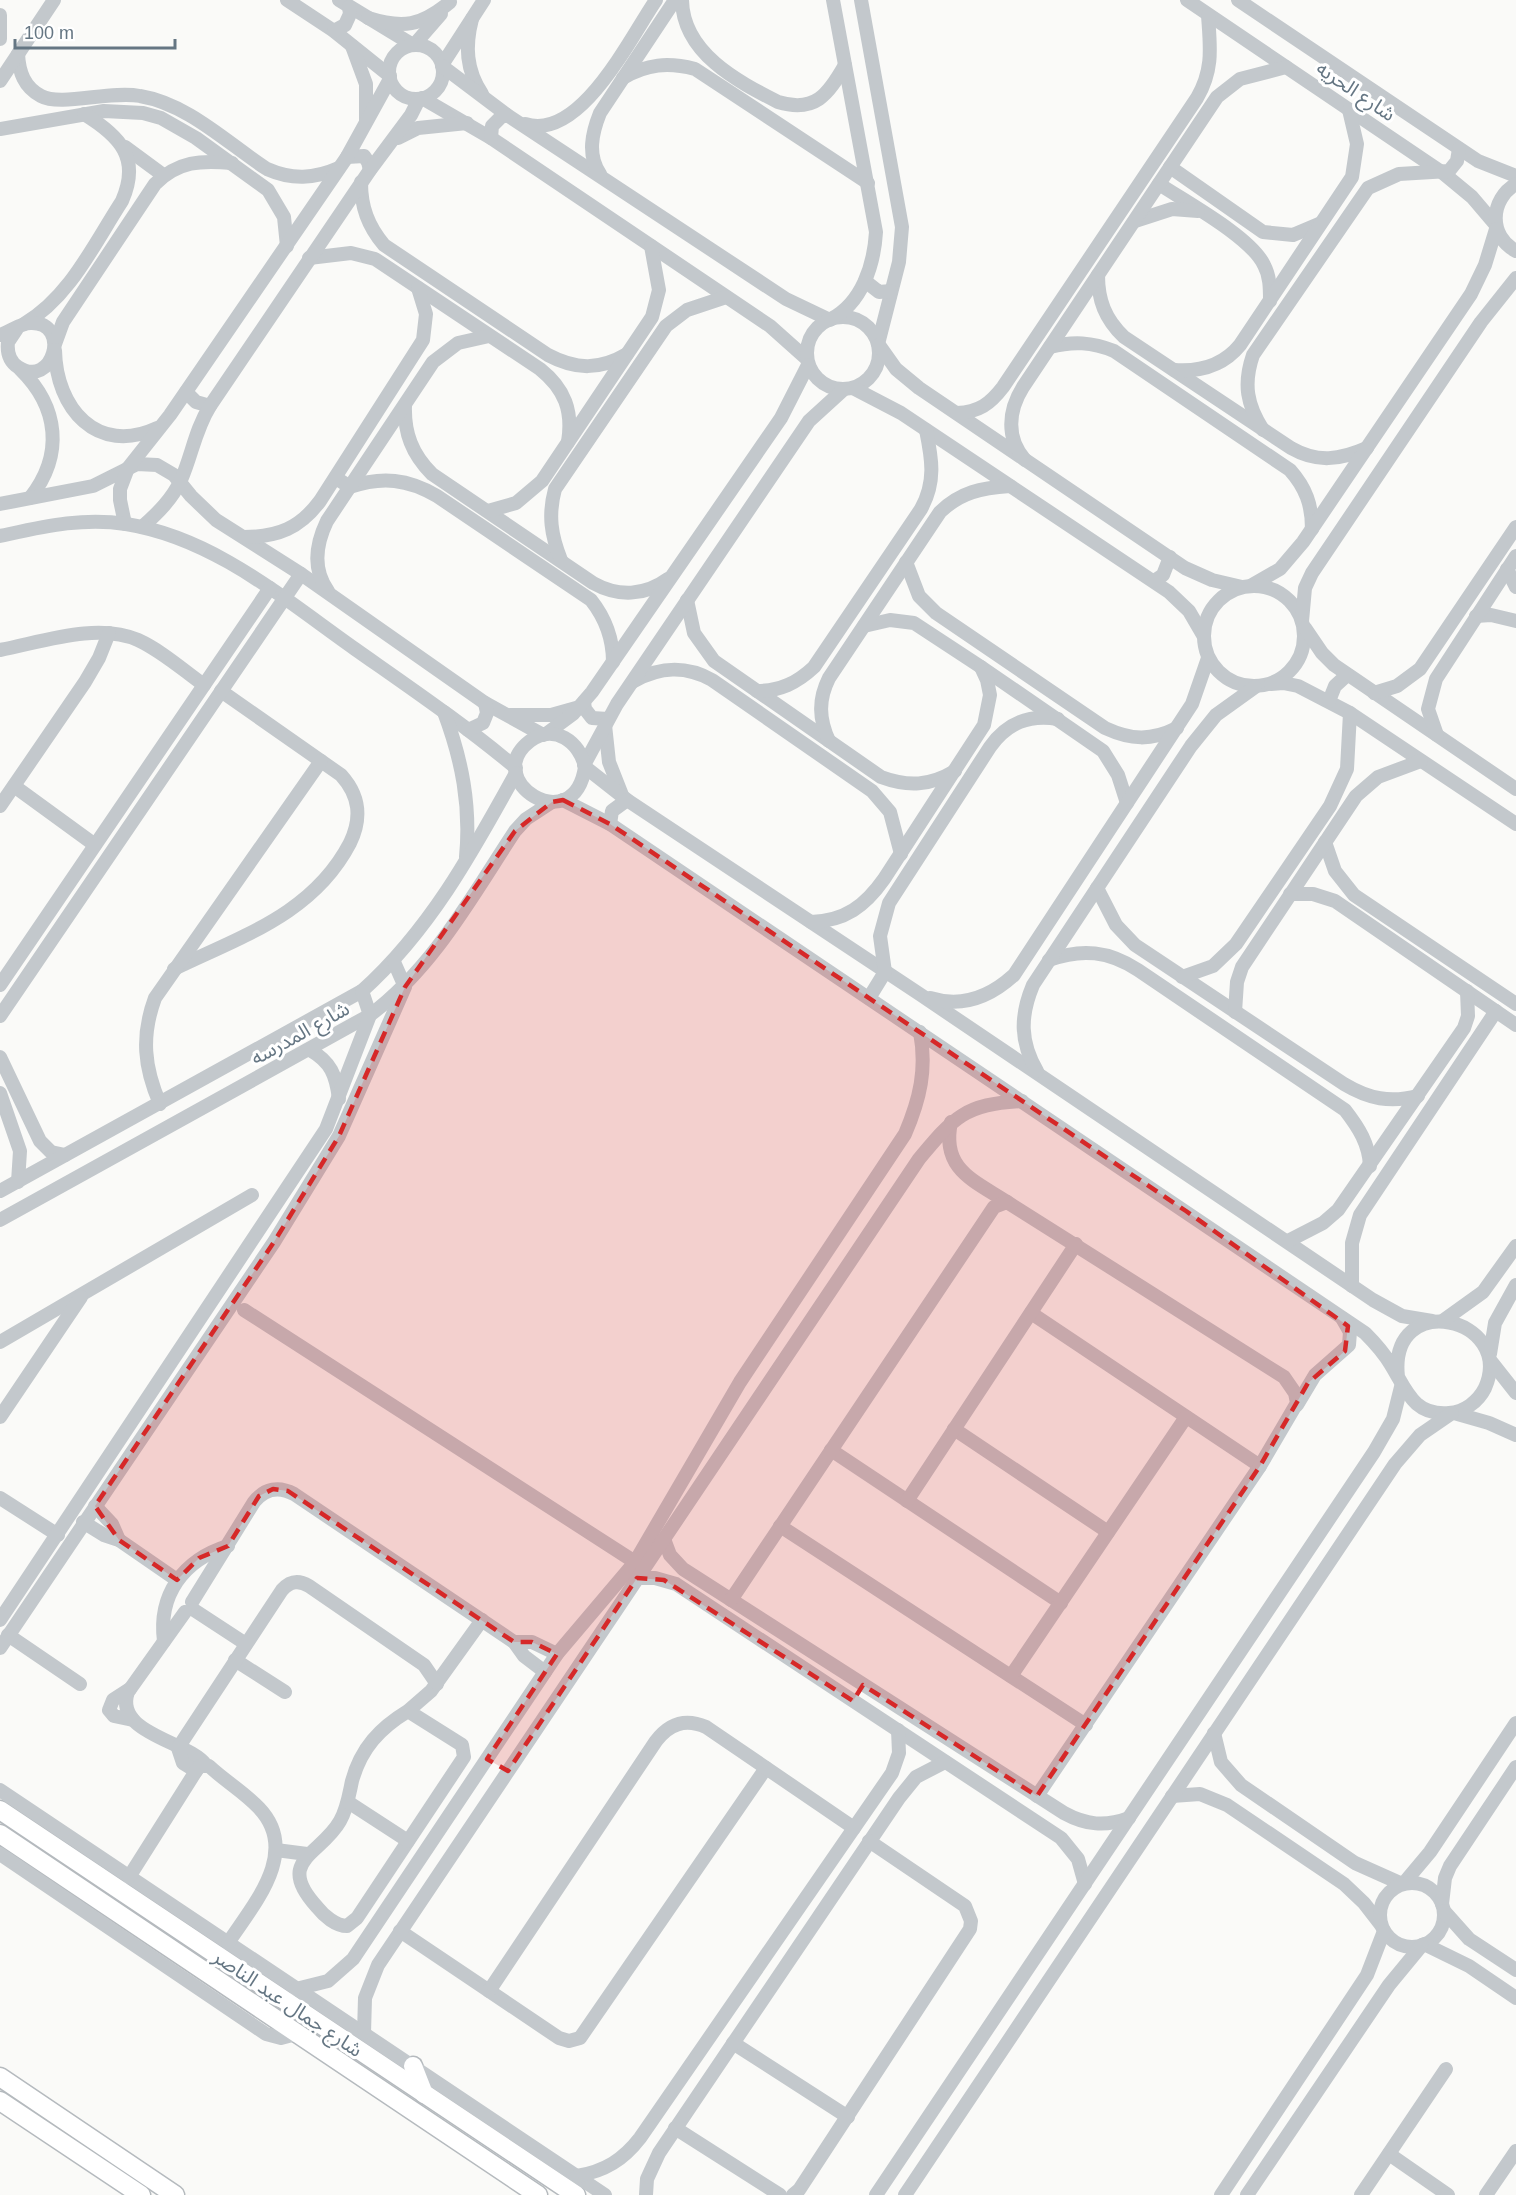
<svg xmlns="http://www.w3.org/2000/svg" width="1516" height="2195" font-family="Arial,'Noto Sans Arabic',sans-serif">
<rect width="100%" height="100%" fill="#fafaf8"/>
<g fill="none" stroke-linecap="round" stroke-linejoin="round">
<g stroke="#b5babe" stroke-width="21">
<g id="major">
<polyline points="0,1810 576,2195"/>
<polyline points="0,1834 538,2195"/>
<polyline points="413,2066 424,2094"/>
<polyline points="0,2077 175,2195"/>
<polyline points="0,2101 141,2195"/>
</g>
</g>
<g stroke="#c3c8cc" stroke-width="14">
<polyline points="287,0 334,31 390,76"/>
<polyline points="339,0 413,45"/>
<path d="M 682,0 C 683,53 737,81 778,102 C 815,113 828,95 845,65"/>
<polyline points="861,0 902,227 899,262 878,344"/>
<polyline points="1187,0 1443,173 1472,197 1495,224"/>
<polyline points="1238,0 1478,161 1516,176"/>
<polyline points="0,15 0,39"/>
<path d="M 368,18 C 403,29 421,26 450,2"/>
<path d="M 472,19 C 465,46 466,70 482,94"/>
<polyline points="334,31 345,25 350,14 349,7"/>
<polyline points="414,45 441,14"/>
<circle cx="416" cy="72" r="27"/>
<polyline points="352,46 366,84 366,120"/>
<path d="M 18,54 C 19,72 24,87 41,96 C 61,107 111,90 140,96 C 188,104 227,143 267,169 C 292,180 314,179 339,168"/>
<polyline points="442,65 484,0"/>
<polyline points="442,66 507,115 786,299 830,320"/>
<path d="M 623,78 C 647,64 668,62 695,69 L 868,183"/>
<polyline points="0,81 54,0"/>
<polyline points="422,98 491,138 770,326 807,359"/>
<path d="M 525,124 C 580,142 630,38 656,0"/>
<polyline points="0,129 104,111 143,113 161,118 196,138 268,190 284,217 287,246"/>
<polyline points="398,138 418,128 467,123"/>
<polyline points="491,138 492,126 501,117 507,115"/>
<polyline points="125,147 163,175"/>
<polyline points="347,157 364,156 368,162 370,170"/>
<polyline points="1170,167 1263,232 1293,235 1319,224"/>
<path d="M 600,174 C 587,155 592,133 600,113 L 675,0"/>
<path d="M 361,182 C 361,207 368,226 384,245 L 548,355 C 576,370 600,370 627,354"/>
<path d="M 1159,184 C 1186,202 1251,237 1264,265 C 1270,276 1270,288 1270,301"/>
<path d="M 1516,184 C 1490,199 1488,236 1516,251"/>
<polyline points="1135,221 1172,209 1198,211"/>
<path d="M 309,258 L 351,253 L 375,259 L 540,369 C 565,389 573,411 568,442"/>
<path d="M 1098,275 C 1098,300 1105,319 1124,337 L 1291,448 C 1317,463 1340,460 1367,448"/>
<polyline points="865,281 879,292 891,291"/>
<circle cx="843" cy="353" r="36"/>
<path d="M 831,319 C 862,303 874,265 876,232 L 833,0"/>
<path d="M 24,324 C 70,297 94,244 122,201 C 141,158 120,136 84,114"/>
<path d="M 0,335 C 10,332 20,323 31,323 C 72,322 53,390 18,367 C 9,361 7,351 8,342 L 18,327"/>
<path d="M 55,344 L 63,322 L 155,184 C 178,161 201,160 232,163"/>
<polyline points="879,345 896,369 919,388 1185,568 1212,580 1242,587"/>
<path d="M 1050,347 C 1073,341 1092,342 1114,351 L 1290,470 C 1306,488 1312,505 1312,529"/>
<path d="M 55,350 C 56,408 97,456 157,428"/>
<path d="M 20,369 C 59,407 64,455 30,498"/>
<path d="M 1174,370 C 1200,372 1223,366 1240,345 L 1352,177 L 1357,144 L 1349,110"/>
<polyline points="853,388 901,413 1169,592 1189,611 1203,635"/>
<polyline points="186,392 196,402 210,406"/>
<path d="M 405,405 C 404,433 412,454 432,474 L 593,583 C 618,597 645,596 668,579"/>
<path d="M 957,413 C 979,412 990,404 1003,387 L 1197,98 C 1214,69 1210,46 1208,15"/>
<path d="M 1263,430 C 1247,405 1243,384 1253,355 L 1368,188 L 1399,174 L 1449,171 L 1457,161 L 1459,149"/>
<path d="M 1025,460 C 1006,438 1008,411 1023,387 L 1217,97 L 1240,79 L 1286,67"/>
<path d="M 336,478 L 350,487 C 382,476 408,479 437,496 L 591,600 C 606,619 613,638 613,662"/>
<polyline points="0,504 93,486 137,464 157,465 174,475 191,496 216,520 301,574 485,703 543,735"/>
<polyline points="488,511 516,503 542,481 652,317 659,290 651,246"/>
<polyline points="125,524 120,500 120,489 128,468 170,415 347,157 390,79"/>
<path d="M 142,527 C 158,513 172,499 181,480 C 192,455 195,430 210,406 L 370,170 L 411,115 L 419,99"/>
<path d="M 0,536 C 42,527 82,517 126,524 C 214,538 284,599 355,649 C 409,687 465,725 516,768"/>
<path d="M 244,537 C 278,537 300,528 320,501 L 423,340 L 426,314 L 418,288"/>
<path d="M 561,560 C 551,535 548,515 555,489 L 666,326 L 687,310 L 726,297"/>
<path d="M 906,562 L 919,596 L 936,613 L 1105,728 C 1131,740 1151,741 1177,728"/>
<polyline points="1507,569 1516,587"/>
<polyline points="1154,581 1163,575 1170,557"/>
<polyline points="1252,585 1280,569 1303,542 1471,294 1485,265 1496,229"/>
<circle cx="1254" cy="636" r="50"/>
<path d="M 328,591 C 312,569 316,544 327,521 L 433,362 L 458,343 L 489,336"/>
<path d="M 687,600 L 694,633 L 714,661 L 881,777 C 908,787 930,786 955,771"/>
<polyline points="1476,616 1491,615 1516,621"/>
<polyline points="1302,621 1305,588 1312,573 1481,322 1516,278"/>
<polyline points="864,626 890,620 914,623 981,667 1103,751 1118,775 1127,803"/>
<polyline points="1305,628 1322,653 1334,665 1516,789"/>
<path d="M 0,650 C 42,642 97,622 138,640 C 162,651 183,670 204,685"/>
<path d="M 634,681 C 660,667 685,665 712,680 L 872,791 L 890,812 L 901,854"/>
<polyline points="1271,684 1283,683 1298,686 1350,713 1516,824"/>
<path d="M 757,691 C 780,691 797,683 814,667 L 921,509 C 936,482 932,459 926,430"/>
<polyline points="1374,693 1397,686 1420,669 1516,527"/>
<polyline points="1329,701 1335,686 1347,675"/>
<polyline points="584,702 585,709 592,718 608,719"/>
<path d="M 444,712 C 462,760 471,806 466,857"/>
<polyline points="510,715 551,715 576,708"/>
<polyline points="605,725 609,762 622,795"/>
<polyline points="468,730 483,723 487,713 485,703"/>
<polyline points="546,734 573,714 592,692 781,418 808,365"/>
<polyline points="1437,735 1428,709 1436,679 1516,556"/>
<path d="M 829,741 C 819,719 818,700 829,678 L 940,512 C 961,492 981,488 1010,486"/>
<polyline points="584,765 617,704 809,421 843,390"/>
<path d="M 585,767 C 574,841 479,780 530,741 C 554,723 580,742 585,767 L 627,800 L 921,995 L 1373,1300 L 1402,1316 L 1432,1321"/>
<polyline points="14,786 95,845"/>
<path d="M 563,800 L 610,824 L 1365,1333 C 1375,1343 1384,1353 1391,1365 C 1406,1389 1413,1416 1449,1413 C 1464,1412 1478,1402 1485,1388 C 1516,1317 1388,1288 1398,1377"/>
<polyline points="0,806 85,682 99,658 109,633"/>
<polyline points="610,824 612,811 627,800"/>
<polyline points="1325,842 1335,871 1354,895 1516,1004"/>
<path d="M 1097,888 L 1116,925 L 1135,945 L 1344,1084 C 1369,1099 1390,1103 1418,1096"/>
<polyline points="1290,894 1313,894 1335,901 1516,1025"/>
<path d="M 811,922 C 845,921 865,906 884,879 L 984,725 L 990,695 L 987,680 L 981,667"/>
<path d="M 1049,960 C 1082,948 1109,951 1138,970 L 1345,1110 C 1359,1128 1369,1144 1370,1166"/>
<path d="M 174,969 C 242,936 313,914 350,843 C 362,818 360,796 341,775 L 221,691"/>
<polyline points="1182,977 1213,966 1236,944 1330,806 1347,769 1350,713"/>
<polyline points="0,985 270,588"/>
<path d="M 869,998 L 885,972 L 880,936 L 889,903 L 990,747 C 1007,723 1029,714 1058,719"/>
<path d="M 930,998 C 962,1008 990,997 1014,975 L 1192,704 L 1208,658"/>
<polyline points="1235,1012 1237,982 1242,967 1356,796 1378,777 1421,761"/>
<polyline points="0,1016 301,574"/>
<path d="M 310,1050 C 331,1062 336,1075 339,1099"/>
<polyline points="0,1057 40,1141 51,1152 65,1155"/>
<path d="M 1037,1071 C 1020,1042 1020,1016 1033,985 L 1191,746 L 1216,715 L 1255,687"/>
<polyline points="0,1093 20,1151 18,1182"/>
<path d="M 160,1104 C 144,1067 141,1036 155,998 L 321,761"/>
<path d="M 951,1122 C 941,1169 973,1180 1007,1202"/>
<path d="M 0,1191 L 362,991 C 430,930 473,851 516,773"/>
<path d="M 0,1220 L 370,1015 C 434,967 472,896 515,831 L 526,819 L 552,802"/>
<polyline points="1288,1241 1323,1223 1338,1210 1464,1028 1468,1016 1467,991"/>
<polyline points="1352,1286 1352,1243 1360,1215 1496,1011"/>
<polyline points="244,1310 635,1562"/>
<polyline points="1031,1313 1260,1466"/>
<polyline points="1444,1320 1483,1292 1516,1246"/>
<polyline points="0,1342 252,1195"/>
<polyline points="1490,1354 1495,1323 1516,1285"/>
<polyline points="1490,1360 1516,1393"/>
<polyline points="1297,1405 1315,1375 1349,1345 1350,1332 1342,1318"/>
<polyline points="1454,1413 1489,1423 1516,1435"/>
<polyline points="0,1417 81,1297"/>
<polyline points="954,1429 1108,1532"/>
<polyline points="831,1450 1061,1603"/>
<polyline points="0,1498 58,1535"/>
<polyline points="907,1501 1076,1244"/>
<polyline points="95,1506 112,1524 119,1540"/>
<polyline points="83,1522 104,1535 119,1540 177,1580"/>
<polyline points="780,1526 1086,1725"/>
<path d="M 664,1539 L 670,1555 L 683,1569 L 1064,1813 C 1086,1825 1105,1827 1129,1818"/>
<polyline points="637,1578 655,1578 676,1584 1061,1838 1078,1859 1085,1884"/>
<polyline points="731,1600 994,1207 1007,1202 1284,1377 1295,1393 1297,1403 1260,1466 1037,1796"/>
<path d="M 192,1602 L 254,1502 C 265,1488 279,1486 294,1494 L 514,1642 L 524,1656 L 545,1672"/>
<polyline points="194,1610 246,1644"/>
<path d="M 185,1612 L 128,1692 C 113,1734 189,1741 206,1765"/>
<polyline points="0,1620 326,1129 370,1015 362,991"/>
<polyline points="8,1635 80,1684"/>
<path d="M 164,1641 C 158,1595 183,1560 228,1546"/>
<polyline points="514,1642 532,1642 557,1654"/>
<polyline points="0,1648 274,1242 339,1136 405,987 394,962"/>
<polyline points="235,1660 285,1692"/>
<polyline points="1011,1676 1186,1417"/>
<polyline points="130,1689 113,1700 109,1710 114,1716 133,1720"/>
<path d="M 408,1711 C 380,1728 361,1748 352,1781 C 349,1795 347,1809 340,1821 C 321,1855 274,1860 317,1907 C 324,1916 336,1926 347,1926 L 357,1918 L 464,1757 L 462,1745 L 408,1711 L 431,1691 L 482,1620"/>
<polyline points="1214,1733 1221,1762 1241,1785 1355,1863 1402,1884"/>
<path d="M 196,1771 L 183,1763 L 178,1748 L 282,1590 C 290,1581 299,1580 309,1586 L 424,1665 L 437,1684"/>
<polyline points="0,1790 605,2195"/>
<polyline points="1172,1796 1200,1794 1227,1805 1344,1884 1364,1903 1381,1925"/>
<polyline points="348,1802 408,1841"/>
<polyline points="276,1850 307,1854"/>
<polyline points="0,1854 266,2034 281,2038 296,2034"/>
<path d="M 129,1877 L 196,1771 L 200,1766 L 209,1766 C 225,1781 244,1792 259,1808 C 301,1852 253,1905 228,1943"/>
<polyline points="1404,1883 1430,1852 1516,1723"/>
<circle cx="1412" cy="1915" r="32"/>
<polyline points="1442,1904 1445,1878 1450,1866 1516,1767"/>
<polyline points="1444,1911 1469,1939 1516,1970"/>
<polyline points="400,1931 559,2038 569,2041 580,2038 766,1768"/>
<polyline points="1424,1944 1469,1966 1516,1998"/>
<path d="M 296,1989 L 328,1981 L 353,1959 L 557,1654 L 635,1562 L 740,1382 L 905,1134 C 920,1099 927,1069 920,1032"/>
<path d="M 489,1991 L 656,1741 C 669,1724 685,1718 706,1727 L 854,1828"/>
<path d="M 364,2033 L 365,1998 L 378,1965 L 919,1159 C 954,1117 965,1104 1022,1101"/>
<polyline points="733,2043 848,2117"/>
<polyline points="675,2128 780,2195"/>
<polyline points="1389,2154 1448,2195"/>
<path d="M 577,2176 C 605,2171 623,2160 640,2138 L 892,1773 L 899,1753 L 898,1730"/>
<polyline points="646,2195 647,2179 659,2153 899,1798 916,1777 945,1762"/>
<polyline points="793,2195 799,2190 970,1929 971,1921 965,1906 869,1841"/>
<polyline points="876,2195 1374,1452 1393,1419 1401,1387"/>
<polyline points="905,2195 1395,1464 1420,1435 1452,1413"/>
<polyline points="1221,2195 1367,1975 1384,1931"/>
<polyline points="1247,2195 1389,1985 1422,1945"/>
<polyline points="1361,2195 1446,2069"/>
<polyline points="1486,2195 1516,2151"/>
</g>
<use href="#major" stroke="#fff" stroke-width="18"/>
</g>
<path fill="#d62828" fill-opacity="0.2" stroke="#d62828" stroke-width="4.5" stroke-dasharray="12 8" stroke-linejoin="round" d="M 563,800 L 610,824 L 1186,1211 L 1348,1326 L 1345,1351 L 1308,1383 L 1260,1466 L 1037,1796 L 863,1685 L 853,1701 L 664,1580 L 637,1578 L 508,1771 L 487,1759 L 557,1654 L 532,1642 L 514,1642 L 288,1491 L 273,1489 L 259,1496 L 228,1546 L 199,1558 L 177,1580 L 119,1540 L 95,1506 L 274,1242 L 339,1136 L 405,987 L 515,831 L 552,802 Z"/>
<g text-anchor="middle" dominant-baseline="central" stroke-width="6" stroke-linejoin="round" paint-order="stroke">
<g font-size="20" fill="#657683" stroke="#fff">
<text transform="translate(1356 91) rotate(34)">شارع الحريه</text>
<text transform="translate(300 1033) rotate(-29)">شارع المدرسه</text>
<text transform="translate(288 2003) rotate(34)">شارع جمال عبد الناصر</text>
</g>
</g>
<path d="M15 39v9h160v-9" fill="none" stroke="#657683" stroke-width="3"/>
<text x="24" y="39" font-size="18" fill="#657683" stroke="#ffffff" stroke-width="4.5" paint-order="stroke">100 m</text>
</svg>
